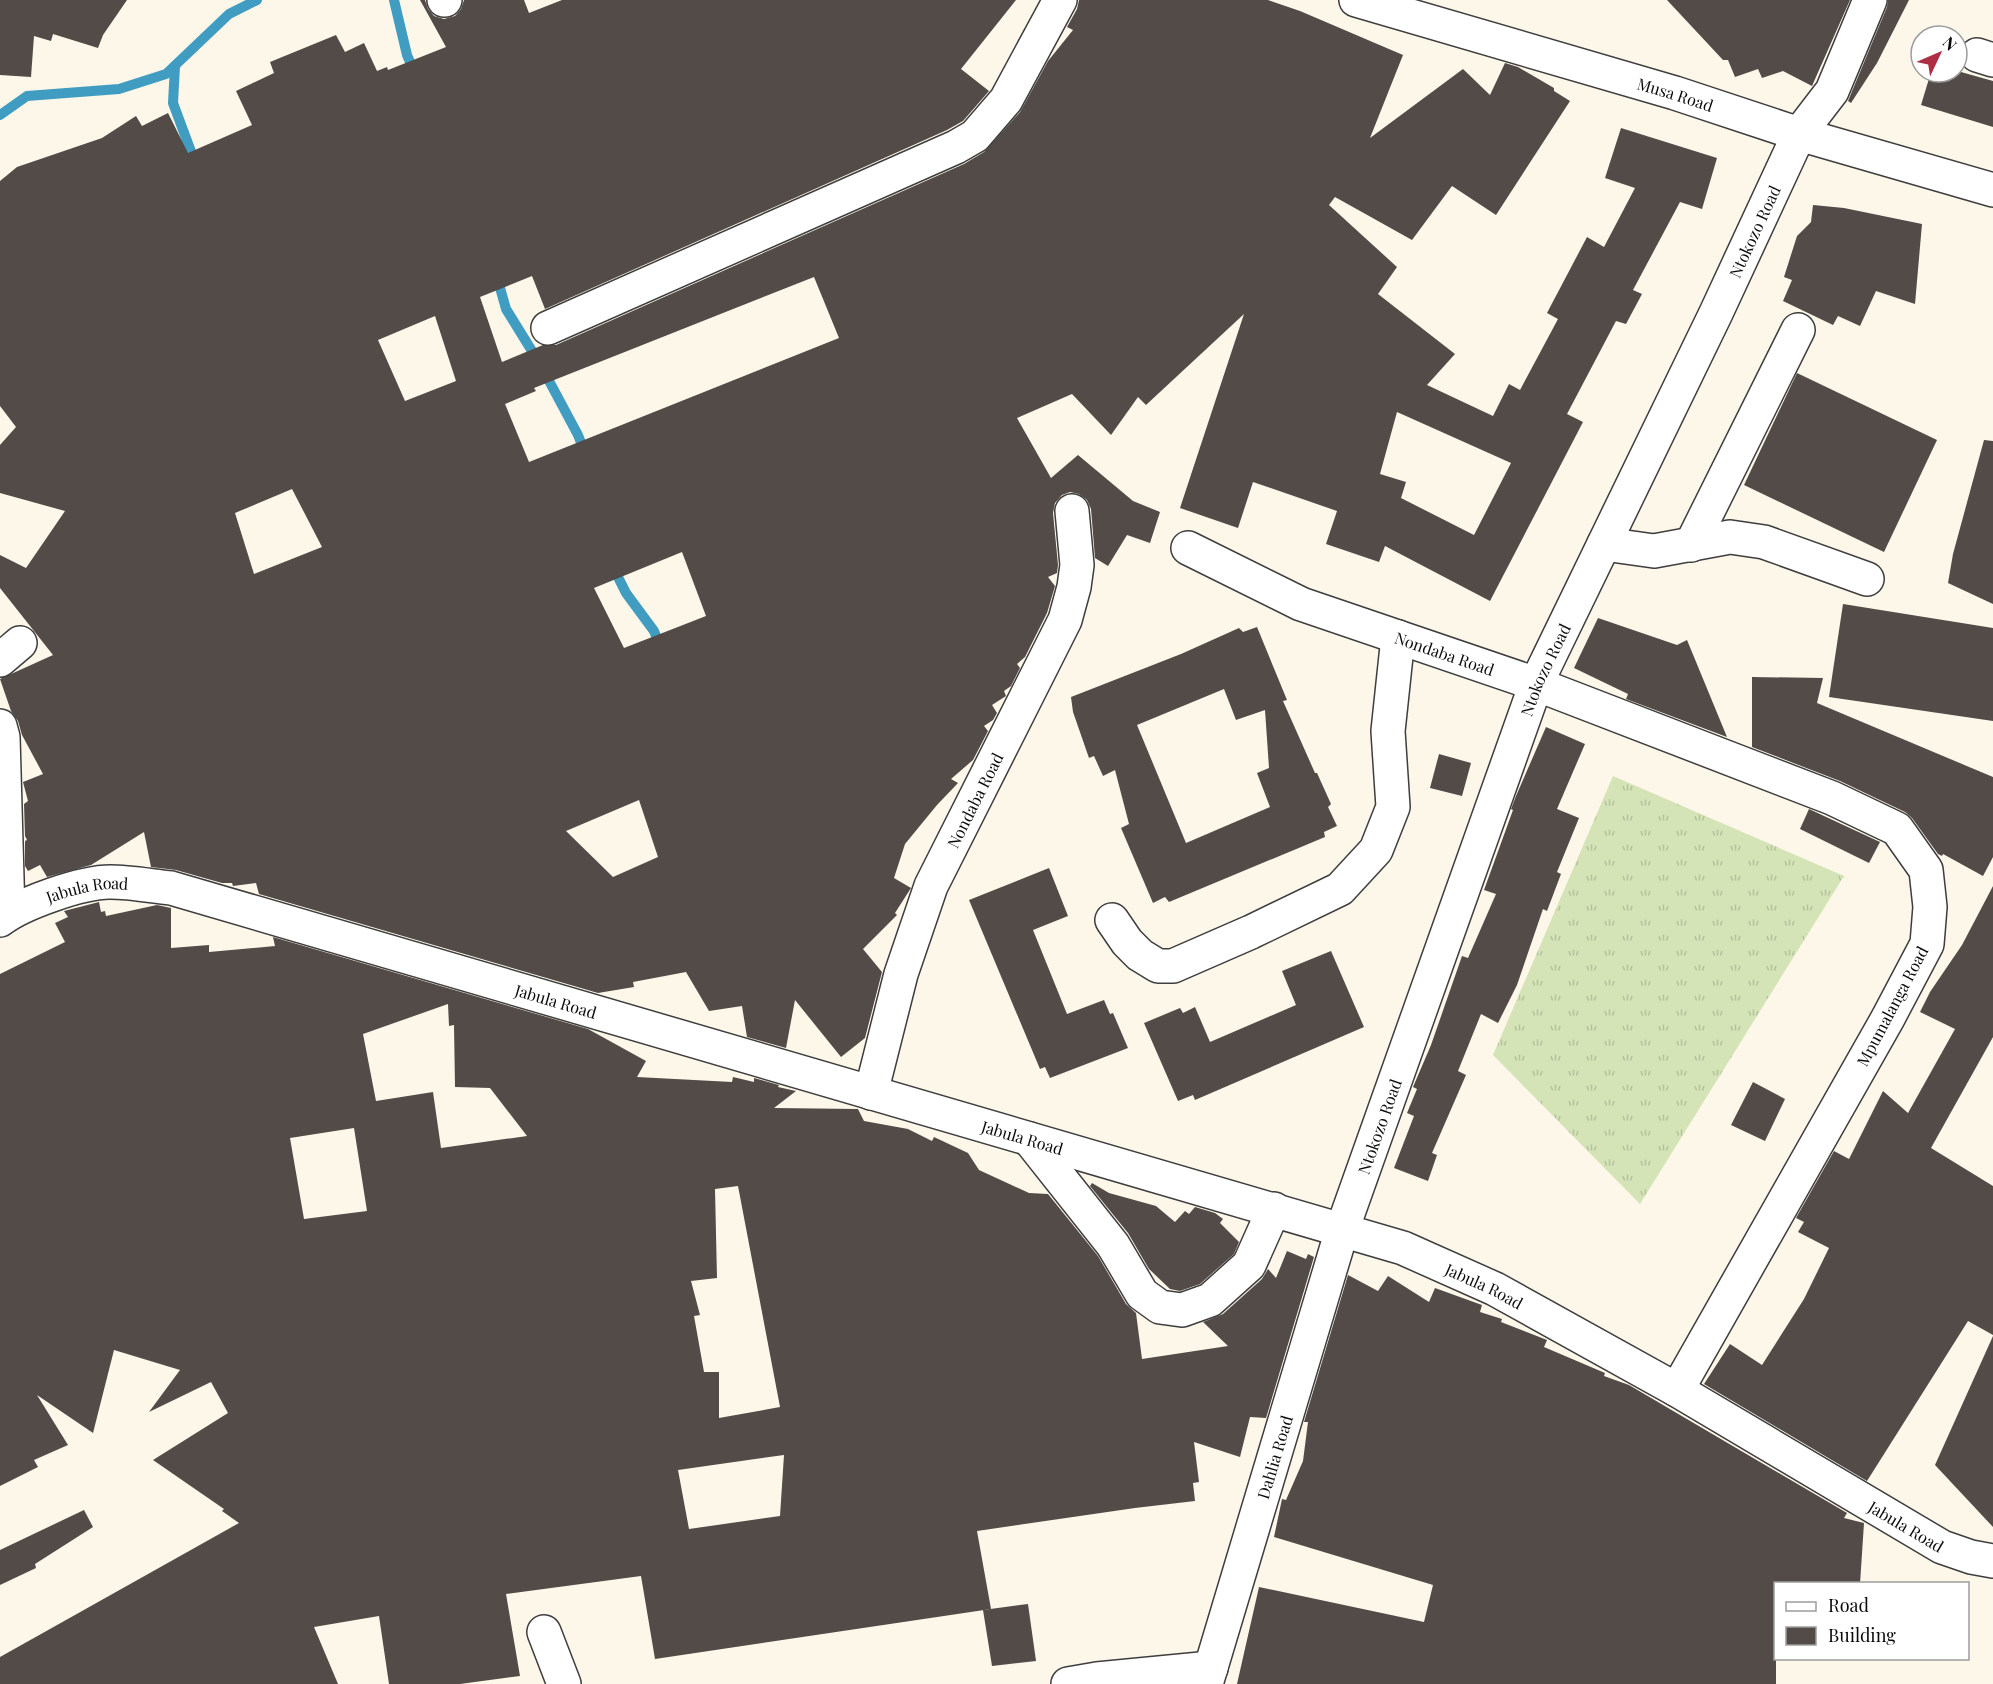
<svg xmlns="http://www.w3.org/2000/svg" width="1993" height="1684" font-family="'Playfair Display',serif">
<defs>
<pattern id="grass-tufts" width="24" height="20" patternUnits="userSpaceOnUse" patternTransform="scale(1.5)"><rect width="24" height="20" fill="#d4e4b7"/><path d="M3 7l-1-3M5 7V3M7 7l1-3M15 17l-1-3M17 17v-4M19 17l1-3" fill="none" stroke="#b5c29c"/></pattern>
</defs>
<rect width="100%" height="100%" fill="#fdf7ea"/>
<polygon fill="url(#grass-tufts)" points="1613,776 1844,876 1640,1204 1493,1055"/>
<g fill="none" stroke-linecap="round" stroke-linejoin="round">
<g stroke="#409dc1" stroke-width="10">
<polyline points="394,0 407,55 415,74"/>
<polyline points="175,66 173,103 196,165"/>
<polyline points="0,115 27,96 119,89 166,74 229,14 257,0"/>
<polyline points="497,277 506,309 540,364 578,435 585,453"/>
<polyline points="613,567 626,593 654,631 661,649"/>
</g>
</g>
<g fill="#524b48" fill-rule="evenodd">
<polygon points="0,0 127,0 103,35 98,48 53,34 51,41 34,36 31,77 0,75"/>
<path d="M 420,0 L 425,0 L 428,9 L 434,16 L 444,19 L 455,16 L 461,9 L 464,0 L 524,0 L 529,13 L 562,0 L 1016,0 L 961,69 L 989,91 L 963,121 L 947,130 L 545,309 L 532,276 L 480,297 L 502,362 L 543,345 L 556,345 L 964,164 L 984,152 L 1020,112 L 1048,61 L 1073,30 L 1067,27 L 1077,9 L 1079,0 L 1268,0 L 1300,11 L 1403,55 L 1370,138 L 1463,69 L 1490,95 L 1505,63 L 1518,67 L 1554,88 L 1554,91 L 1570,101 L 1496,215 L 1452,186 L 1412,240 L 1335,197 L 1329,205 L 1397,267 L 1378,294 L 1455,354 L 1427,385 L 1493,416 L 1509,384 L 1520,390 L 1558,319 L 1547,313 L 1587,237 L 1604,247 L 1635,188 L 1605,178 L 1621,128 L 1717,158 L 1702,209 L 1680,202 L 1633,290 L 1642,294 L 1626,324 L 1616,321 L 1567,414 L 1583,422 L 1490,601 L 1385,546 L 1379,562 L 1326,544 L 1337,511 L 1253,482 L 1238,528 L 1180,508 L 1244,314 L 1146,405 L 1138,397 L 1111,435 L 1072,394 L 1017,418 L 1051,478 L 1078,455 L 1133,501 L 1160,512 L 1150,543 L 1127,535 L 1108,566 L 1095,558 L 1091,509 L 1087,500 L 1079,494 L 1070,492 L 1062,495 L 1055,503 L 1053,513 L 1058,565 L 1057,573 L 1048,577 L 1055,586 L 1047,613 L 1025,657 L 1017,664 L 1020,668 L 1011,686 L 1004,691 L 1006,696 L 992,705 L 997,713 L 993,720 L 984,726 L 988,731 L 973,760 L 951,779 L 958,783 L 937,805 L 905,844 L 894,878 L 911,888 L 895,913 L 897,915 L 863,949 L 882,972 L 865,1038 L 841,1057 L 795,1000 L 786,1048 L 747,1037 L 742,1006 L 709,1011 L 686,972 L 633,982 L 634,987 L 598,993 L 259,894 L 256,883 L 233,886 L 232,883 L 222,883 L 176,870 L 151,867 L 144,832 L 91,865 L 47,877 L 40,865 L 28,871 L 25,866 L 25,841 L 27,840 L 25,836 L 24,804 L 28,801 L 23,782 L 43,774 L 22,735 L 18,721 L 11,711 L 0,679 L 53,655 L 0,588 L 0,555 L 26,568 L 65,511 L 0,493 L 0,445 L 16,427 L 0,406 L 0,181 L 17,167 L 102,138 L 136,116 L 142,126 L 168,113 L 188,153 L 252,125 L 236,91 L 274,73 L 270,62 L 336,35 L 345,52 L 364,43 L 377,71 L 387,67 L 388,70 L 446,47 ZM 814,277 L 839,338 L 529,462 L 505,404 L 536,391 L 534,388 ZM 435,316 L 456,381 L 405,401 L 378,340 ZM 1397,412 L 1511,463 L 1474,535 L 1401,498 L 1406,482 L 1380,474 ZM 292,489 L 322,547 L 254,574 L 235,513 ZM 682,552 L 706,616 L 624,648 L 594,588 ZM 639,800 L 658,857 L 613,877 L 566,831 Z"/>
<polygon points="1667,0 1850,0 1812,86 1783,71 1762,78 1758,69 1735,77 1728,60 1723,60"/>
<polygon points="1888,0 1909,0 1877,63 1851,103 1848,101 1887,7"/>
<polygon points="1931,72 1961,72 1993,81 1993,127 1921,105"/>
<polygon points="1813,205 1844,208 1922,224 1915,304 1876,291 1860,326 1838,316 1833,325 1783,301 1792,280 1784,277 1797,236 1811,222"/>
<polygon points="1797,373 1937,440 1884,552 1744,485"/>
<polygon points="1984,440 1993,441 1993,604 1948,583 1953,554"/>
<polygon points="1843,604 1993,628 1993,721 1829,697"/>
<polygon points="1598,618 1677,645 1687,640 1727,737 1626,699 1628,694 1574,668"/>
<path d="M 1257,627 L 1287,700 L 1283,701 L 1315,773 L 1317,773 L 1331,804 L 1328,807 L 1337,826 L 1324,832 L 1325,837 L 1169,902 L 1165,897 L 1153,903 L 1121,828 L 1129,824 L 1115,770 L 1103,776 L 1094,756 L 1089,758 L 1073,712 L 1071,697 L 1181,654 L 1239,628 L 1243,632 ZM 1224,689 L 1236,720 L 1265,710 L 1269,768 L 1257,773 L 1270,807 L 1186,843 L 1137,725 Z"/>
<polygon points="1752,677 1823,678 1817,703 1993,777 1993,857 1983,876 1943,854 1942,856 1938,854 1912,818 1905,812 1840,781 1752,747"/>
<polygon points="1546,727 1585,744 1557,809 1579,818 1557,872 1561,874 1547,911 1543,909 1517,985 1498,1023 1481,1014 1458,1071 1466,1075 1432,1153 1437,1155 1428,1181 1394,1168 1414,1116 1407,1113 1417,1089 1413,1087 1431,1045 1462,956 1468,958 1496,894 1484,890 1513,810 1511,809 1516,796"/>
<polygon points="1439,754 1471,763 1462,796 1430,788"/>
<polygon points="1809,809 1880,842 1869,863 1800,829"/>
<polygon points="1049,868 1068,916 1033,930 1067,1014 1104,1000 1110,1014 1113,1013 1128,1048 1050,1078 1045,1067 1040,1069 969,900"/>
<polygon points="1993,886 1993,1037 1931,1148 1993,1186 1993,1335 1968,1321 1867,1481 1704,1384 1730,1344 1762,1365 1804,1299 1829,1248 1798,1232 1804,1222 1796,1218 1834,1151 1849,1159 1883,1091 1908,1113 1955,1029 1920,1012 1930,992 1962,945"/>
<path d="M 99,902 L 101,912 L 105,911 L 106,916 L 157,905 L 171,908 L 171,948 L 209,945 L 209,952 L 275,946 L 273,937 L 588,1029 L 646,1061 L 637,1077 L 732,1082 L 733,1077 L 754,1082 L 754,1078 L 779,1085 L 778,1087 L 796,1091 L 774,1108 L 858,1109 L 864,1121 L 908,1129 L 932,1141 L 934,1137 L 968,1153 L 979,1170 L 1029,1193 L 1048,1194 L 1098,1256 L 1126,1304 L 1136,1313 L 1142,1359 L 1228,1346 L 1203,1322 L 1223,1314 L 1262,1279 L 1268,1269 L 1276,1278 L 1287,1251 L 1306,1259 L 1308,1254 L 1314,1257 L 1266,1418 L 1250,1417 L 1240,1457 L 1194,1442 L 1199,1482 L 1193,1483 L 1195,1501 L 1135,1508 L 977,1531 L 991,1609 L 655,1659 L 641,1576 L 506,1594 L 520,1676 L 460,1684 L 389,1684 L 379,1616 L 314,1627 L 338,1684 L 0,1684 L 0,1657 L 239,1523 L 222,1511 L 224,1509 L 153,1460 L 228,1413 L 211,1382 L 149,1412 L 180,1370 L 114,1350 L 93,1433 L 37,1395 L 68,1445 L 34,1460 L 38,1467 L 0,1486 L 0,974 L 65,942 L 55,923 L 68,917 L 64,911 ZM 448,1004 L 449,1026 L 454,1025 L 455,1087 L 490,1088 L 527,1136 L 441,1148 L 433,1092 L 376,1101 L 363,1034 ZM 354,1128 L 367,1211 L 304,1219 L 290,1138 ZM 738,1186 L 780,1407 L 719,1418 L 719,1372 L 704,1372 L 694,1316 L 700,1315 L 691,1281 L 717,1278 L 715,1189 ZM 784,1455 L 780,1516 L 689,1529 L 678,1470 Z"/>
<polygon points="1331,951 1364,1027 1195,1100 1193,1095 1178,1101 1144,1023 1180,1008 1183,1013 1195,1007 1210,1042 1296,1005 1282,971"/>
<polygon points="1753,1082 1785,1099 1765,1141 1731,1125"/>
<polygon points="1092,1183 1109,1193 1156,1206 1175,1222 1185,1211 1189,1214 1195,1207 1215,1213 1223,1219 1220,1223 1239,1242 1234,1254 1200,1284 1180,1291 1170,1289 1149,1269 1128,1233 1090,1186"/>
<polygon points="1348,1275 1378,1291 1388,1276 1429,1302 1435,1288 1482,1305 1480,1312 1502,1319 1501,1322 1547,1340 1544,1347 1605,1373 1604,1376 1629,1385 1847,1513 1844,1518 1864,1523 1860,1584 1776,1584 1776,1684 1237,1684 1259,1587 1424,1622 1433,1585 1274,1537 1282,1499 1286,1500 1303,1461 1308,1422 1304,1422"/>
<polygon points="1993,1336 1993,1527 1935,1465"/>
<polygon points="84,1510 93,1527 35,1564 36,1568 0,1585 0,1550"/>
<polygon points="1028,1604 1036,1661 992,1666 983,1610"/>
</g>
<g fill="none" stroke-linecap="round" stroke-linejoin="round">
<g stroke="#3e3e3e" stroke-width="36">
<g id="minor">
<polyline points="444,0 445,0"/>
<path id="s1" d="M 1356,0 L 1675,93 L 1799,134 L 1993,190"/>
<polyline points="1977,55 1993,60"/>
<polyline points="548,328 956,147 975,136 1006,100 1060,0"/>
<polyline points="1604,544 1654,551 1730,537 1764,542 1867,579"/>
<polyline points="1691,545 1798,330"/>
<path id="s2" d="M 1188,548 L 1301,604 L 1536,684 L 1832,798 L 1897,829 L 1926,870 L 1930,907 L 1927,944 L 1888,1018 L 1677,1390"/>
<polyline points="0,660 20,643"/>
<polyline points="0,726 3,737 8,913"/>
<path id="s3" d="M 0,920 C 22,903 82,882 110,882 C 130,882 151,886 171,888 L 1403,1248 L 1495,1289 L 1677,1390 L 1942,1547 L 1971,1557 L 1993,1561"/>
<polyline points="1112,920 1127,942 1140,955 1158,966 1173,966 1251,932 1340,889 1376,850 1393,807 1388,731 1398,637"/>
<path id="s4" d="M 871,1093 L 901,974 L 931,886 L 1065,620 L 1074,587 L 1077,565 L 1072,511"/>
<polyline points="1029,1139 1113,1245 1142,1294 1160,1307 1182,1310 1210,1300 1249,1265 1274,1209"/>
<polyline points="544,1632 564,1684"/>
<polyline points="1068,1684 1097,1679 1211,1668"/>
<path id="s5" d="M 1206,1684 L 1342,1230 L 1536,684 L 1716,313 L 1799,134 L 1832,91 L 1870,0"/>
</g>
</g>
<use href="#minor" stroke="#fff" stroke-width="33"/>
</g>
<g text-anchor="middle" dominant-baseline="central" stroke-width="6" stroke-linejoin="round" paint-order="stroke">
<g font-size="16" fill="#0b0b0b" stroke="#fff">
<text stroke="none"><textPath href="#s1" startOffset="333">Musa Road</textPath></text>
<text stroke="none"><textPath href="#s5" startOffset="1556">Ntokozo Road</textPath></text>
<text stroke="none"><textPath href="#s2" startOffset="278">Nondaba Road</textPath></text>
<text stroke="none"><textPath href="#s5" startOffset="1070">Ntokozo Road</textPath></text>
<text stroke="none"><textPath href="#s4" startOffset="312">Nondaba Road</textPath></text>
<text stroke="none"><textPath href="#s3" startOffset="94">Jabula Road</textPath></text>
<text stroke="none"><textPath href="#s3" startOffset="580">Jabula Road</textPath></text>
<text transform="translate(1892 1006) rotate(-62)">Mpumalanga Road</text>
<text stroke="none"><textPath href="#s5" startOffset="584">Ntokozo Road</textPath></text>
<text stroke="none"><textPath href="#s3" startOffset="1066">Jabula Road</textPath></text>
<text stroke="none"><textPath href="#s3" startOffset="1552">Jabula Road</textPath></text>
<text stroke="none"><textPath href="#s5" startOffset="237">Dahlia Road</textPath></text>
<text stroke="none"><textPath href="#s3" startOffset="2038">Jabula Road</textPath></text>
</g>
</g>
<rect x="1774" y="1582" width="195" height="78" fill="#ffffff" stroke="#9d9d9d" stroke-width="1.5"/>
<rect x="1786" y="1602" width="30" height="9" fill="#ffffff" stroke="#9d9d9d" stroke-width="1.5"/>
<text x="1828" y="1612" font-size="18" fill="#0b0b0b">Road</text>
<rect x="1786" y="1627" width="30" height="18" fill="#524b48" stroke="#9d9d9d" stroke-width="1.5"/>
<text x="1828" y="1642" font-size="18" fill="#0b0b0b">Building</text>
<g transform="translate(1939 54) rotate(46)"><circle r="28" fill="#ffffff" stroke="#9d9d9d" stroke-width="1.5"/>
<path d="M0-4.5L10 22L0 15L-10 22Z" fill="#ae2f44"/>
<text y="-9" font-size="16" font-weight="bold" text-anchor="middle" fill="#0b0b0b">N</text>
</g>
</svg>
